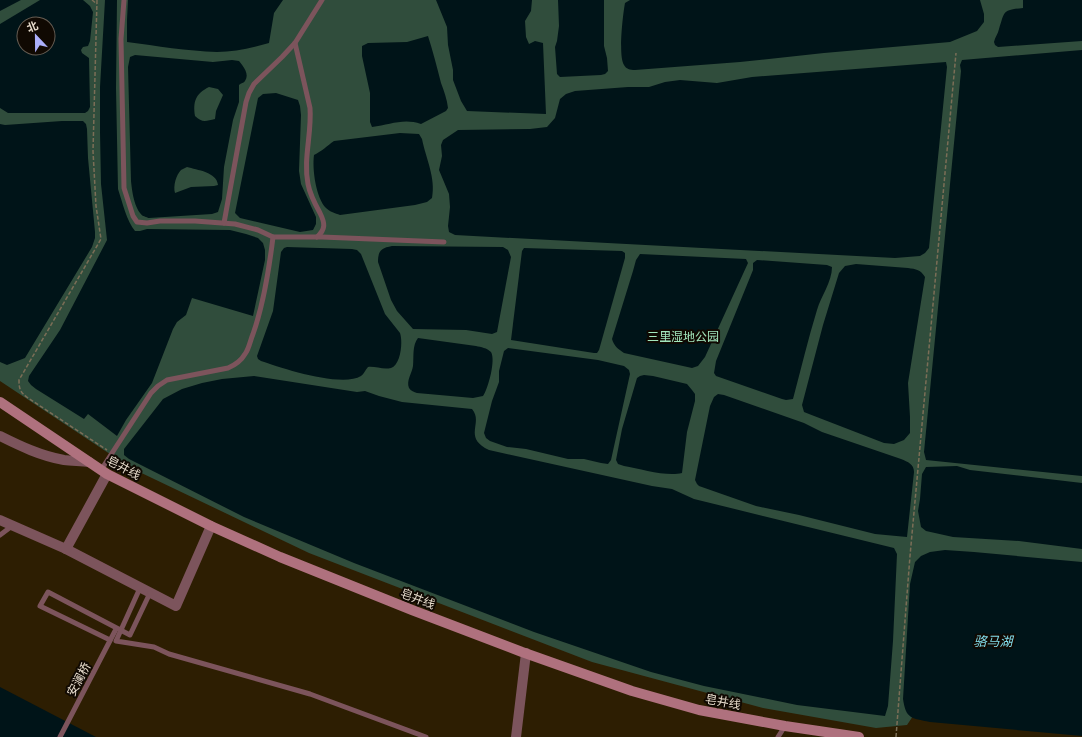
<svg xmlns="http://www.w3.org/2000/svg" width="1082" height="737" font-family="'Exo 2','Noto Sans SC',sans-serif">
<rect width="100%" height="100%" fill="#2d1e02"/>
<path fill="#304d3c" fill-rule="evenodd" d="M 0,0 L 1082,0 L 1082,574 L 917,710 L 907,725 L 876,728 L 763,708 L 592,662 L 309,553 L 131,468 L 0,381 ZM 24,24 L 48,24 L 48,48 L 24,48 Z"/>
<g fill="#001418" fill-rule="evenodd">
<polygon points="0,0 21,0 0,11"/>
<path d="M 40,0 L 83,0 L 90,6 L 93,12 L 90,41 L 88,46 L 83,47 L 81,50 L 82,53 L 89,58 L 90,107 L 88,111 L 85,113 L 8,113 L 0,108 L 0,24 ZM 24,24 L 48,24 L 48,48 L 24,48 Z"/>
<path d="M 105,0 L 117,0 L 116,88 L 118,189 C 122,201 127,222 135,231 L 140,231 L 147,229 L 230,230 L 246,234 L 258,238 L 263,243 L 265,250 L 265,260 L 253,316 L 192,298 L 186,315 L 177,322 L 173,329 L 152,383 L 126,420 L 117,436 L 88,414 L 84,419 L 36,389 L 31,385 L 28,381 L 29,376 L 60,330 L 107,240 L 101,184 L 100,132 L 100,87 Z"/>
<path d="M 128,0 L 283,0 L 274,13 L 269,43 C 252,48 234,52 217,52 C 187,51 157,46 127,42 L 127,20 Z"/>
<polygon points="436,0 532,0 531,11 525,21 526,37 529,44 535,41 543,43 546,114 467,111 461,101 453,80 453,70 448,45 447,27"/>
<polygon points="558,0 604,0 604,46 607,58 608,71 605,74 601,75 560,77 557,74 555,47 557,41 559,26"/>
<path d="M 630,0 L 980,0 L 984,14 L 984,22 L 977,31 L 950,42 L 824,53 L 740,62 L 635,70 C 630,70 626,69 624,65 C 618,56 623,14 625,3 Z"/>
<path d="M 1023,0 L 1082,0 L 1082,41 L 998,47 L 995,45 L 994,42 C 995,37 998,34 999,29 C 1005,11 1002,10 1023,8 Z"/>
<path d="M 428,36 C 433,52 437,67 441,83 C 444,91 447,99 448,108 L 446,111 L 421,124 C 403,118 390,125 372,127 L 370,122 L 370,93 L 362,56 L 362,46 L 368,43 L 407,42 Z"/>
<polygon points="1082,50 1082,476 926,460 924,452 961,71 960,65 962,60"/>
<path d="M 135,55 L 213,62 L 232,60 L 239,61 C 243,66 250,74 245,81 C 244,83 241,83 239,85 L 239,102 L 233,120 L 224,167 L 222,199 L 218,212 L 212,214 L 149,218 C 148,218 144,216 143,216 C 134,209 132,190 131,181 L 128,67 L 130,57 ZM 209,87 L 218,89 L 223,95 L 216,111 L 215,119 C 206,121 202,123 195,116 C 193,102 195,94 209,87 ZM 187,167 C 197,170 217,172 218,185 L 214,186 L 191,187 L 175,193 C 173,186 176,175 181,170 C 183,169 185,168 187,167 Z"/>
<polygon points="946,62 947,67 929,248 925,253 920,256 895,258 455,235 449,232 448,226 450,207 449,194 439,170 442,156 441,145 443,140 458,130 530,129 547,127 555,118 560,99 566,94 575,91 628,87 649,87 665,82 680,80 717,83 752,77"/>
<polygon points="276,93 298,100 300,106 301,115 299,171 301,184 316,217 316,224 313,230 300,232 240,218 235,213 258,98 263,94"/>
<polygon points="62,121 83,121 86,124 87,129 88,158 95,232 95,238 92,247 25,358 7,365 0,362 0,124 5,125"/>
<path d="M 400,133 L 419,134 L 422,139 C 426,159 436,178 432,198 L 427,202 L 415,205 L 340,215 C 335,213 330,212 326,208 C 316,198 312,169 314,155 C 322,151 327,146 334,141 Z"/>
<path d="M 392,246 L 503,247 L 508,250 L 511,257 L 497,332 L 492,334 L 466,330 L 413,329 L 397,311 L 391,300 L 378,262 C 378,251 381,248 392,246 Z"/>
<path d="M 287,247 L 352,249 L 357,250 L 361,254 L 385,314 L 400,333 C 403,341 401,365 391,368 C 383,370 375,366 368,367 C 365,370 364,374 361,376 C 342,388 281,368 261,361 L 258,359 L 257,356 L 273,311 L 281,252 L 284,248 Z"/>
<polygon points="524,248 622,251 625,253 625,258 599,350 597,353 594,353 511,340 522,251"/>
<path d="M 640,254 L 746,259 L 748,263 L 705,357 L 698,366 L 692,368 L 624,353 C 618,349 614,346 612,339 L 633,271 L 636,260 Z"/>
<path d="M 757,260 L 827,265 L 832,267 C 832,282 821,296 817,310 C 808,339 801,369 793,399 L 786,400 L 782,399 L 716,376 L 714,373 L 716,361 L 753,270 L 753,263 Z"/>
<path d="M 856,264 L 908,268 C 916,269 921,270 925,277 L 908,383 L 910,417 L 910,433 L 904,440 L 894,444 L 884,443 L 809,414 L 804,412 L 802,405 L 823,325 L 839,273 L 845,266 Z"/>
<path d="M 418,338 L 476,346 C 481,347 487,348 491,352 C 496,360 488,389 483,396 L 473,398 L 417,393 C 414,392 411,391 409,388 C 406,381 412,373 413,366 C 414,356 412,346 418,338 Z"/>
<polygon points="508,348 598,360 624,366 629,370 630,374 611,460 608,464 601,463 584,459 568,459 526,449 507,447 490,441 486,438 484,433 492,401 499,382 499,371 504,351"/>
<path d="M 644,375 L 653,376 L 687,384 L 692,390 L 695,394 L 695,401 L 687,432 L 682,473 C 667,477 641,469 624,466 L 618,464 L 616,460 L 622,429 L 637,378 L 640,376 Z"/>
<path d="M 254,376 L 357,392 L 365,391 L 379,396 L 402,402 L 472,409 C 484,423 462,437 489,450 L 652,486 L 672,489 L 694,499 L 894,548 L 897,554 L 893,641 L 888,706 L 885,716 L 797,705 L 704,686 L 651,672 L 534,632 L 354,563 L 244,517 L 129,459 L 124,455 L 124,449 L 163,399 L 182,389 L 202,383 L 222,379 Z"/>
<path d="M 718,394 L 724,395 L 804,423 L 822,432 L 901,459 C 908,462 914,464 914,472 L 907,537 L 875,534 L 799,515 L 756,506 L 699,486 L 697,484 L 695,480 L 710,406 L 714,397 Z"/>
<polygon points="957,466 970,470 1082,483 1082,549 1019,541 953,537 926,531 921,527 918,511 920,499 922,474 926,467"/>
<path d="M 945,550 L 974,552 L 1082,562 L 1082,736 L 930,722 C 911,718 906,719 903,699 L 910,584 L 915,562 L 921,556 L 930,552 Z"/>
<polygon points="0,687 96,737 0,737"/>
</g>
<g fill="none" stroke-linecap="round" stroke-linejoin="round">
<g stroke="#7b6e57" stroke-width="1.5" stroke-dasharray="4 2" stroke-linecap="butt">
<polyline points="92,0 97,4"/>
<path d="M 97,0 L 93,151 L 96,206 L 101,239 L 19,380 C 19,389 20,392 28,398 L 107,450"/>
<polyline points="896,737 910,556 956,53"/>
</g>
<g stroke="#7c545c" stroke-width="5">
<polyline points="124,0 121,39 124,188 133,216 137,222 147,223 160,221 195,221 235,224 258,230 273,237 322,237 444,242"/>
<path d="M 295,43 L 310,108 C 312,133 303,159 308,184 C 310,195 315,204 320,213 C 325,223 326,229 317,237"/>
<polyline points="224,223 246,102 249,93 254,84 282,57 295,43 322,0"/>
<path d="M 101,470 L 151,393 L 158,386 L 167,380 L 228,368 C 235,365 241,361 245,354 C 249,349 250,341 253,334 C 264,303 269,270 273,237"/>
<polyline points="0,535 12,526"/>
<polyline points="140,588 116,641 154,647 169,654 310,694 426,737"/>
<polyline points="60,737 115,631"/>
<polyline points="778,737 785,726"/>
</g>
<g stroke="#7c545c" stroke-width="10">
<path d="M 0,436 C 20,446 41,456 64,460 C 72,461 80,461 89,462"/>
<polyline points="0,520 66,549 176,606 211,526"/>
<polyline points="66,549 107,474"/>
<polyline points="516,737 526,653"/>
</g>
<polyline stroke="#af717e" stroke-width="10" points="0,402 107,474 211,526 280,557 412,610 522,652 632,691 699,710 785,726 859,737"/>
<polyline stroke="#7c545c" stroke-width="5" points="110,640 40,606 48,592 130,635 150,593"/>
</g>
<g text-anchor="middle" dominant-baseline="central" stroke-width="4" stroke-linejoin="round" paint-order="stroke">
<g font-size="12" fill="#a2e6bd" stroke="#100902">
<text x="683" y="336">三里湿地公园</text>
</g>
<g font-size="12" fill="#e7dccc" stroke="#100902">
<text transform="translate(124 467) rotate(28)">皂井线</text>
<text transform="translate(418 598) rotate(21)">皂井线</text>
<text transform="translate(78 679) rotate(-62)">安澜桥</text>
<text transform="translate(723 701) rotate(11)">皂井线</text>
</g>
<g font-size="13" font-style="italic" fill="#83deec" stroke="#100902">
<text x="993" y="641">骆马湖</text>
</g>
</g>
<g transform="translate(36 36) rotate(338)"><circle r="19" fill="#100902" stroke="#665d53"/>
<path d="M0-3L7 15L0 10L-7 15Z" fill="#abaffb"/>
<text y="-6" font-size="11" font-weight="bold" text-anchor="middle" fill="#e7dccc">北</text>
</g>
</svg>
